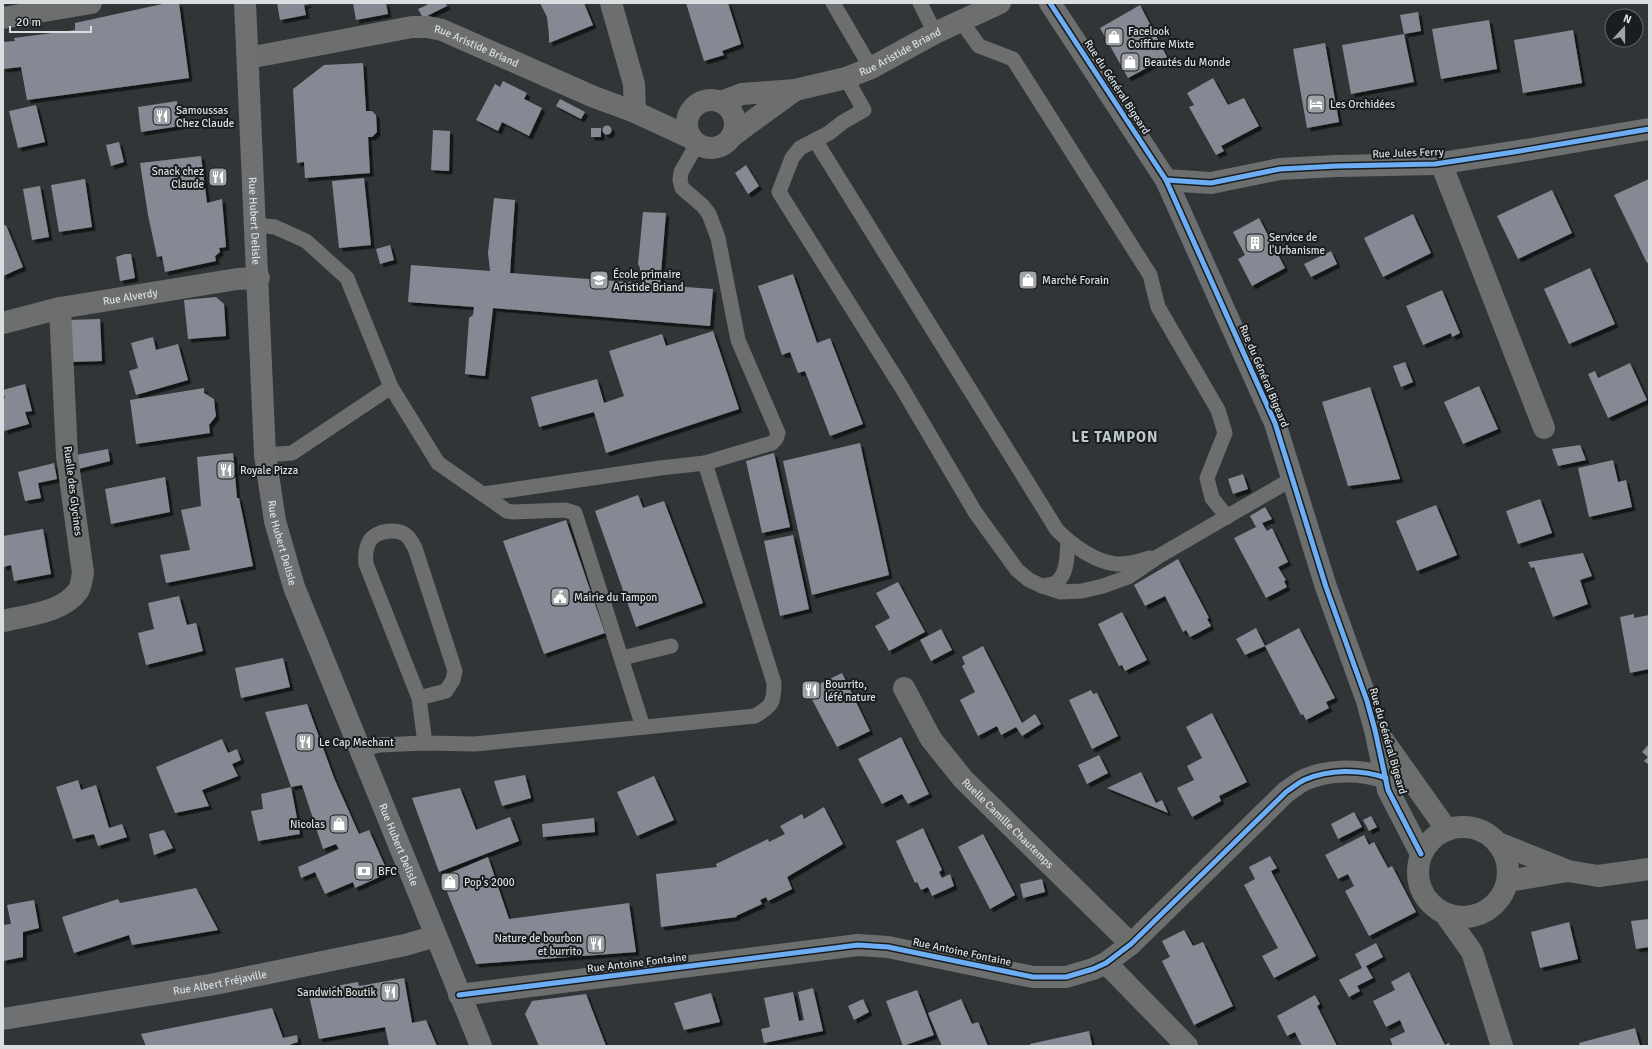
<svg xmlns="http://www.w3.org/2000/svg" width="1652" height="1049" font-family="Signika,sans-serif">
<defs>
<filter id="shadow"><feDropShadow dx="3.5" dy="3.5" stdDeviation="0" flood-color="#0009"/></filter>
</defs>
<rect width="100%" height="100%" fill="#323537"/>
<g fill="#848993" filter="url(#shadow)">
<polygon points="167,3 179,3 189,78 27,100 21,67 3,69 3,42 15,41 14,38 75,30 75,23"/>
<polygon points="277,3 309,3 309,4 304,5 306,15 280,20"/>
<polygon points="353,3 386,3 388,14 356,20"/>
<polygon points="427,3 446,3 447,6 423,18 418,9 427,5"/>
<polygon points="540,3 584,3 593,25 549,43 549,35 547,17"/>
<polygon points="686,3 728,3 741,44 722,51 724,55 704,61"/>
<polygon points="1140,5 1167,57 1128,78 1100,28"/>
<polygon points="1418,12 1421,31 1404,34 1400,15"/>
<polygon points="1489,20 1497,69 1441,79 1432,29"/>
<polygon points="1573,30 1582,83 1523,93 1514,40"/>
<polygon points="1404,34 1414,82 1351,94 1342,45"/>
<polygon points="1325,43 1339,122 1307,128 1293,49"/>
<polygon points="363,63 366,111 372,111 376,115 377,132 372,137 368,137 370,173 305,178 304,162 297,163 293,89 324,65"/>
<polygon points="1213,78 1228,105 1244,98 1259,126 1221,146 1224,151 1216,155 1189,107 1194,105 1187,93"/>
<polygon points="503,81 527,93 524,99 542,108 529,136 502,122 498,131 476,120 495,84 500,87"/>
<polygon points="560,99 585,112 581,119 556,106"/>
<polygon points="177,101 180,126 141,132 138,107"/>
<polygon points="36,105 45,142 18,148 9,111"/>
<circle cx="607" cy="130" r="4.5"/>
<rect x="591" y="128" width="10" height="9"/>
<polygon points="433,130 450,131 449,171 431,170"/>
<polygon points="119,142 124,162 111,166 106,145"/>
<polygon points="201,156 207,203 222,199 226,247 219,248 220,252 215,256 216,261 165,272 162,256 157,257 148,215 140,163"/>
<polygon points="746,165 759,186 748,194 735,173"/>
<polygon points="364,178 371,245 339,248 332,181"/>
<polygon points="85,179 92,227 59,232 51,185"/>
<polygon points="1649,179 1649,262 1647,263 1614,195"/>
<polygon points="40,186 49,237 32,240 23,189"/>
<polygon points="1552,190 1572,233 1518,259 1497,216"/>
<polygon points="494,198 515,200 510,273 640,283 640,268 638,264 643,212 666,213 660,285 713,289 710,326 493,308 485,376 465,374 469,318 473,315 474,307 408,302 411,265 490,271 488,253"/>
<polygon points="1413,214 1431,253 1383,277 1364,238"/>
<polygon points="1259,218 1285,268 1252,286 1238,259 1245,255 1233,232"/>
<polygon points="6,225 23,267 3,276 3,226"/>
<polygon points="390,245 394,260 380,264 376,249"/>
<polygon points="1331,251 1337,264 1311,277 1304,264"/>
<polygon points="125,254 131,254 135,278 120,281 116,257"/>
<polygon points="1590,268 1615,324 1569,344 1544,289"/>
<polygon points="793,274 817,343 830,338 863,424 830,436 805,371 798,373 790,352 782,355 758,286"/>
<polygon points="1442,290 1460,333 1452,337 1451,333 1423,345 1406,306"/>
<polygon points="216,297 224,304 226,336 188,339 184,300"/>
<polygon points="100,319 102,361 69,362 67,320"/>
<polygon points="713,331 739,409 606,453 594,412 539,427 531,397 597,379 604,403 624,396 609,351 662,334 666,346"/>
<polygon points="153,337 156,350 178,344 188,380 136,395 129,371 138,368 131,343"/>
<polygon points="1405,362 1413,382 1401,387 1393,366"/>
<polygon points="1630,363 1647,400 1608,418 1588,374 1595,371 1598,378"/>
<polygon points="25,384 32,411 25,412 29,424 4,431 3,398 5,398 3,390"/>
<polygon points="1479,386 1498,429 1463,444 1444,402"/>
<polygon points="1370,387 1400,479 1348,486 1322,402"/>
<polygon points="204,388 204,393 214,399 215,409 216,416 209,425 210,433 136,444 130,400"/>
<polygon points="860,443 889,575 812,595 783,461"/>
<polygon points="1580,445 1586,460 1558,466 1552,449"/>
<polygon points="108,449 110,461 74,470 71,456"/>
<polygon points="233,453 237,498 239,498 253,566 166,583 160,555 190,550 181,510 201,506 197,457"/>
<polygon points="774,453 790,527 762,533 746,461"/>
<polygon points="1613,460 1618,482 1626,480 1632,507 1589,517 1578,468"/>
<polygon points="54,463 57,479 38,483 41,498 25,501 18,472"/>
<polygon points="1243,474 1248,489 1233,494 1228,479"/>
<polygon points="165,477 170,512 111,524 105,489"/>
<polygon points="638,495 643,508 664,501 703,603 636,627 595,511"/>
<polygon points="1540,499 1552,533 1518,544 1506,511"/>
<polygon points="1436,505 1457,555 1417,571 1396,521"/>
<polygon points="1265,507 1272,519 1262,523 1267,531 1272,528 1288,562 1278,567 1286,580 1284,581 1287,587 1266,598 1234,538 1256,527 1250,516"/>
<polygon points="566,520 605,633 544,654 503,541"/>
<polygon points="43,529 51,574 14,581 11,565 3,567 3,536"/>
<polygon points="793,535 809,609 780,616 764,541"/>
<polygon points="1583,553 1592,576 1580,580 1588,604 1553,617 1534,567 1531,568 1528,562"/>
<polygon points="1178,559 1209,618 1207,619 1211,626 1190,637 1186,630 1183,632 1165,596 1145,606 1134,585"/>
<polygon points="898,582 925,632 889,651 875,626 890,618 876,593"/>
<polygon points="179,596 187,625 196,623 203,651 146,665 138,633 154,629 148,603"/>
<polygon points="1122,612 1147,660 1125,671 1122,665 1119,666 1098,624"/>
<polygon points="1634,614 1634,618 1649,615 1649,669 1630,673 1620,617"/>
<polygon points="1256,628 1265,646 1245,655 1236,639"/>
<polygon points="1299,628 1335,698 1326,702 1329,708 1306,720 1303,714 1301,715 1265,646"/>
<polygon points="941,629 952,650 931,661 920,640"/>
<polygon points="983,646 1022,723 1035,714 1041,724 1022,736 1016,727 1001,735 997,726 978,736 960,700 975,692 962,666 965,664 962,657"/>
<polygon points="283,658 290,687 241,698 235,668"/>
<polygon points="842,673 870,731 837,747 807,690"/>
<polygon points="1091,690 1093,694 1097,693 1118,736 1092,749 1069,700"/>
<polygon points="307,704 334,778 359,834 369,830 388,873 355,888 353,882 325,894 315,872 301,878 298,867 339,849 336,844 323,849 302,785 291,787 265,712"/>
<polygon points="1212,713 1247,782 1219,796 1221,801 1192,817 1177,788 1194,780 1187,766 1202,758 1186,727"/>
<polygon points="901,737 929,794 908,804 902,794 882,804 858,759"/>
<polygon points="222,739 228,753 237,749 241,760 232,764 238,776 202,790 209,806 175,813 156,767"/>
<polygon points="1649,744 1649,765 1644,761 1648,757 1642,752"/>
<polygon points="1099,755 1108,773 1087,784 1078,765"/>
<polygon points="1141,772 1156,803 1162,800 1168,813 1107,788"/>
<polygon points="525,775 531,798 502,806 494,781"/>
<polygon points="654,776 674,820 637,836 617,792"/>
<polygon points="78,780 81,790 96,785 109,828 122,824 127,837 98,846 94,834 73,839 56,787"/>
<polygon points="291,787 300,834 258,841 251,811 263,809 261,794"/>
<polygon points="460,788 476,830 510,817 519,841 439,872 412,798"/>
<polygon points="824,807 843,844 787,877 792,889 768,901 766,897 760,900 762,904 736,916 737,917 661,927 656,874 717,867 716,864 768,839 769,842 785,834 780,826 802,814 804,819"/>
<polygon points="1354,812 1362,827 1338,839 1331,824"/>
<polygon points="1371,816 1377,827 1369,831 1363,820"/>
<polygon points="594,818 595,832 543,837 542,824"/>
<polygon points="923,828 942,870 939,872 942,878 950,874 954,886 932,896 928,887 921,890 917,882 915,883 896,841"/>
<polygon points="164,830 173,848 154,855 149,834"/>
<polygon points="983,834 1015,895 990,909 958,847"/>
<polygon points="1364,835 1369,845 1374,842 1388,868 1392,866 1416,912 1369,936 1345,891 1354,886 1348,874 1338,879 1325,855"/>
<polygon points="1270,856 1277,868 1271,871 1316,956 1274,978 1262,956 1278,948 1244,885 1255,879 1249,867"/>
<polygon points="488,857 509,919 629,903 636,952 476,964 441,877"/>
<polygon points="1042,879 1045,892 1023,898 1020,884"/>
<polygon points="196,888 218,930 132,945 129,935 74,953 62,917 118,899 120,903"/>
<polygon points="34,900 39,928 23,932 23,957 3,961 3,925 11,924 7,905"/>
<polygon points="1649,919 1649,947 1636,949 1631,921"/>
<polygon points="1569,922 1578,959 1540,968 1531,932"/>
<polygon points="1184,930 1193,946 1203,942 1233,1006 1194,1025 1162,961 1170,957 1162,941"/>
<polygon points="1376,943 1383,957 1366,966 1373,978 1357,986 1360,991 1349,997 1339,980 1362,968 1355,954"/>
<polygon points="1409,972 1445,1045 1449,1043 1450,1046 1393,1046 1390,1039 1405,1032 1400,1020 1386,1027 1373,1001 1395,990 1391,982"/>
<polygon points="404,978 412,1023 426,1020 437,1046 389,1046 385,1027 319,1039 308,991 358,982 359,986"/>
<polygon points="813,988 823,1031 764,1043 761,1029 770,1027 764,998 793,992 799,1021 804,1020 798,992"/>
<polygon points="917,990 934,1035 903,1046 886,1001"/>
<polygon points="711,993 720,1022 684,1030 674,1003"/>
<polygon points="586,994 606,1046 539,1046 525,1014 532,1001"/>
<polygon points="1315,995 1320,1004 1317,1006 1337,1046 1302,1046 1295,1032 1287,1036 1277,1016"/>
<polygon points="863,999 869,1012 854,1020 848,1006"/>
<polygon points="961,999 972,1024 978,1022 988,1046 942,1046 928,1013"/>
<polygon points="272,1008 283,1038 297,1035 298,1042 286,1046 146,1046 141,1034"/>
<polygon points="1635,1028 1640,1046 1580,1046 1579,1043"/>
<polygon points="1089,1031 1092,1045 1031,1046 1030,1044"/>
</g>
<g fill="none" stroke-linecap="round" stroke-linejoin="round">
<g stroke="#6d6e6e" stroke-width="15">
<polyline points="833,3 871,68"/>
<polyline points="920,3 935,33"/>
<polyline points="961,21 979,46 1013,59 1150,275 1158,307 1218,410 1225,433 1207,478 1212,498 1227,517"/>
<polyline points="846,78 864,110 843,122 829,133 800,148 792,158 779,192 902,388 975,512 1017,570 1029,580 1042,586 1060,592 1082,591 1103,586 1128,577 1159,556 1292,479"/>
<path d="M 815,140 L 1057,530 C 1072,545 1095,562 1116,564 C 1128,565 1139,561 1150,558"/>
<polyline points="697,144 681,172 680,180 682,188 703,206 709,214 718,238 738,340 778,433 776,439 772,443 705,463"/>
<polyline points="256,225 275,227 306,241 347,278 391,387 438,463 507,511 513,512 565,510 575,513 643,727"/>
<polyline points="265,455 292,453 391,387"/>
<path d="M 1042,586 C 1047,585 1053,585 1057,582 C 1068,573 1067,553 1068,541"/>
<polyline points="622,658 671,646"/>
<path d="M 419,698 L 446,691 L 453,680 L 455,671 L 415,548 C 413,545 411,540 408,537 C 399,527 375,530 369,542 C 365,550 365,556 366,564 L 419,698 L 425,743"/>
<path d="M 360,750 L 379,745 L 425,743 L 475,744 L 755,716 C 772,706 774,703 774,683 L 705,463 L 660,468 L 483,494"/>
</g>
<g stroke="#6d6e6e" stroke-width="22">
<polyline points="611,3 634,84 635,112"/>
<polyline points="1050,3 1166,180 1275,423 1326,587 1367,701 1375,730 1388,790 1421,854"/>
<polyline points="3,18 91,3"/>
<path id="s1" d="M 248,58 L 412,27 L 428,27 L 442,30 L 594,97 L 635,112 L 691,138"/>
<circle cx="711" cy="124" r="24"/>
<path id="s2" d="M 721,102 L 742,94 L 795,90 L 846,78 L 871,68 L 935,33 L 1000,3"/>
<polyline points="732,136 795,90"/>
<polyline points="1441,163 1544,428"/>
<polyline points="1166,180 1211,183 1280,169 1337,166 1435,164 1514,152 1649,129"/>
<path id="s3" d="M 3,323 L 60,308 L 237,279 L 259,278"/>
<path d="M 3,621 C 27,615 62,613 78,591 C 81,587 82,578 83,573 L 67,456 L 60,308"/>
<path id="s4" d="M 904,688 L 931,739 L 963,779 L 1131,944"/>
<polyline points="1381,737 1447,830"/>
<circle cx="1463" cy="872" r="45"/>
<polyline points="1498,843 1568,871 1598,876 1649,869"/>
<polyline points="1508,881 1568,871"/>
<polyline points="1445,914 1472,952 1502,1046"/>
<polyline points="1106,963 1187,1046"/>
<path d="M 459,995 L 858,945 L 888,947 L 1033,977 L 1066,977 L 1093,969 L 1106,963 L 1131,944 L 1286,792 C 1292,788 1298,783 1304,780 C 1329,769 1361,769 1386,778"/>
</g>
<g stroke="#6e7071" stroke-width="22">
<path id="s5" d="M 245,3 L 265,455 L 275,521 L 294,587 L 481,1046"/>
<path id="s6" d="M 3,1019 L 215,984 L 405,945 L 436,936"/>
</g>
<g stroke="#1a1d1f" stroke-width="8">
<g id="cycleway">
<polyline points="1050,3 1166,180 1275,423 1326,587 1367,701 1375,730 1388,790 1421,854"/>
<polyline points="1166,180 1211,183 1280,169 1337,166 1435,164 1514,152 1649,129"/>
<path d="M 459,995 L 858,945 L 888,947 L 1033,977 L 1066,977 L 1093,969 L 1106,963 L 1131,944 L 1286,792 C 1292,788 1298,783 1304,780 C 1329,769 1361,769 1386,778"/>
</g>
</g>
<use href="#cycleway" stroke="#6dadf4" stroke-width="5"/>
</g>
<defs>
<g id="shop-square" transform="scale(1)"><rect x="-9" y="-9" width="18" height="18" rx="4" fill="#9fa3a6" stroke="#1a1d1f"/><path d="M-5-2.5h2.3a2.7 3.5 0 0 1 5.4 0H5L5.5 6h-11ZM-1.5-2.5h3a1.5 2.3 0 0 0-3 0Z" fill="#fff"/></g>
<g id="hotel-square" transform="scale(1)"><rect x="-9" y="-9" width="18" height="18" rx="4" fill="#9fa3a6" stroke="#1a1d1f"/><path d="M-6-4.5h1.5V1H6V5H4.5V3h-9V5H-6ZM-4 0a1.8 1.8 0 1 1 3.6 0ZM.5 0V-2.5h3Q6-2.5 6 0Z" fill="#fff"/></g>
<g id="restaurant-square" transform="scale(1)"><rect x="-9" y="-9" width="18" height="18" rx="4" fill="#9fa3a6" stroke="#1a1d1f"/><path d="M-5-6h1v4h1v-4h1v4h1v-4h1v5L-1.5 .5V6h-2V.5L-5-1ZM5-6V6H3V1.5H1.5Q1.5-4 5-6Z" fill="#fff"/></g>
<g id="building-square" transform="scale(1)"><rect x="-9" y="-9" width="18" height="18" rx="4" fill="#9fa3a6" stroke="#1a1d1f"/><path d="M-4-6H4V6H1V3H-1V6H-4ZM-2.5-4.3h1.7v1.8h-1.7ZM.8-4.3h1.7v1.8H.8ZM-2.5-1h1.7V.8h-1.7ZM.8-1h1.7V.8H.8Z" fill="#fff"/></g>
<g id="school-square" transform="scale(1)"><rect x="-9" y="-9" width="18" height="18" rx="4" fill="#9fa3a6" stroke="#1a1d1f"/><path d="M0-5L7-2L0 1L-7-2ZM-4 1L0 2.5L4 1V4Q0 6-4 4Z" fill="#fff"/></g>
<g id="civic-square" transform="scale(1)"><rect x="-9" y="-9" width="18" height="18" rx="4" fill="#9fa3a6" stroke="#1a1d1f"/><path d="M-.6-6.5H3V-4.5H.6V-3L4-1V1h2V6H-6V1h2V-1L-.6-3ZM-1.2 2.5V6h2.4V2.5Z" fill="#fff"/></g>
<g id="bank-square" transform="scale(1)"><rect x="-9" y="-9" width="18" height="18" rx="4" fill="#9fa3a6" stroke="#1a1d1f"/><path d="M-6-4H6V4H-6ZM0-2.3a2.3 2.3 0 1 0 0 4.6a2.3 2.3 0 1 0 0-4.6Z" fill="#fff"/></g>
</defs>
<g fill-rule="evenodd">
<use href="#shop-square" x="1114" y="37"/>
<use href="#shop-square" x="1130" y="62"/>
<use href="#hotel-square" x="1316" y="104"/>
<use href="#restaurant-square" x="162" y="116"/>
<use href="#restaurant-square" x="218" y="177"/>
<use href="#building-square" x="1255" y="243"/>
<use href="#school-square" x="599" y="280"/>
<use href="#shop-square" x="1028" y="280"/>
<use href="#restaurant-square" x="226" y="470"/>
<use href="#civic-square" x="560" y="597"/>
<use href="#restaurant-square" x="811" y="690"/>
<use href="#restaurant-square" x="305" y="742"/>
<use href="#shop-square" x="339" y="824"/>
<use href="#bank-square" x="364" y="871"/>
<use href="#shop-square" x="450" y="882"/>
<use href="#restaurant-square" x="596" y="944"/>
<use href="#restaurant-square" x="390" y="992"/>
</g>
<g text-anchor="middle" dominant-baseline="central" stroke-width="4" stroke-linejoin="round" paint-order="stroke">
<g font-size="11" fill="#dadee1" stroke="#1a1d1f" text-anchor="start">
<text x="1128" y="31">Facelook<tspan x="1128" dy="13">Coiffure Mixte</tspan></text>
<text x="1144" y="62">Beautés du Monde</text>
<text x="1330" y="104">Les Orchidées</text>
<text x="176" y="110">Samoussas<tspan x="176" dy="13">Chez Claude</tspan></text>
<text x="204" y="171" text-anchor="end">Snack chez<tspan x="204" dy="13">Claude</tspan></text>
<text x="1269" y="237">Service de<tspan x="1269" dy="13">l'Urbanisme</tspan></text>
<text x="613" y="274">École primaire<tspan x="613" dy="13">Aristide Briand</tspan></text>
<text x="1042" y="280">Marché Forain</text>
<text x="240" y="470">Royale Pizza</text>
<text x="574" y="597">Mairie du Tampon</text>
<text x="825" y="684">Bourrito,<tspan x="825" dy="13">léfé nature</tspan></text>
<text x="319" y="742">Le Cap Mechant</text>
<text x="325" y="824" text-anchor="end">Nicolas</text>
<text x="378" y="871">BFC</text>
<text x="464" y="882">Pop's 2000</text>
<text x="582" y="938" text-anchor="end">Nature de bourbon<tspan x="582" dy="13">et burrito</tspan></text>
<text x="376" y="992" text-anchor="end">Sandwich Boutik</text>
</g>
<g font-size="11" fill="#dadee1" stroke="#1a1d1f">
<text stroke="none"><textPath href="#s1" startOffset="235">Rue Aristide Briand</textPath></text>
<text stroke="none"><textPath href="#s2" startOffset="188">Rue Aristide Briand</textPath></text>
<text transform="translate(1117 87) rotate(57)">Rue du Général Bigeard</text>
<text transform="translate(1408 153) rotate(-2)">Rue Jules Ferry</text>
<text stroke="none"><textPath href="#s5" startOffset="218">Rue Hubert Delisle</textPath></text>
<text stroke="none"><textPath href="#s3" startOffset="130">Rue Alverdy</textPath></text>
<text transform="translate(1264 376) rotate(67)">Rue du Général Bigeard</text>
<text transform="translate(73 491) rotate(83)">Ruelle des Glycines</text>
<text stroke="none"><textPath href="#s5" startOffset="542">Rue Hubert Delisle</textPath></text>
<text transform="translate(1388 741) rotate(74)">Rue du Général Bigeard</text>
<text stroke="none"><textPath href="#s4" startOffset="172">Ruelle Camille Chautemps</textPath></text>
<text stroke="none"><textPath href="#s5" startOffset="866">Rue Hubert Delisle</textPath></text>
<text transform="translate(962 952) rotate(12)">Rue Antoine Fontaine</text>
<text transform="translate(637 963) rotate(-7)">Rue Antoine Fontaine</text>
<text stroke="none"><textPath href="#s6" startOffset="220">Rue Albert Fréjaville</textPath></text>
</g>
<g font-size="15" font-weight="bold" letter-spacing="1" fill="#bec7cc" stroke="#1a1d1f">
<text x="1115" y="437">LE TAMPON</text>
</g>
</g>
<rect width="1652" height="1049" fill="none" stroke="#dadee1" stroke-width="8"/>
<g transform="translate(1624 28) rotate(21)"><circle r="19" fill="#1a1d1f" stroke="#676a6d"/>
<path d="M0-3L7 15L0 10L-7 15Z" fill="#9fa3a6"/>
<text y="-6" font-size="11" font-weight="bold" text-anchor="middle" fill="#dadee1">N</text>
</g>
<path d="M10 26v6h81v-6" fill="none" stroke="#dadee1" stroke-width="2"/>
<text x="16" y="26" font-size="12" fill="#dadee1" stroke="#1a1d1f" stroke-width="3" paint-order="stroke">20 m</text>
</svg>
